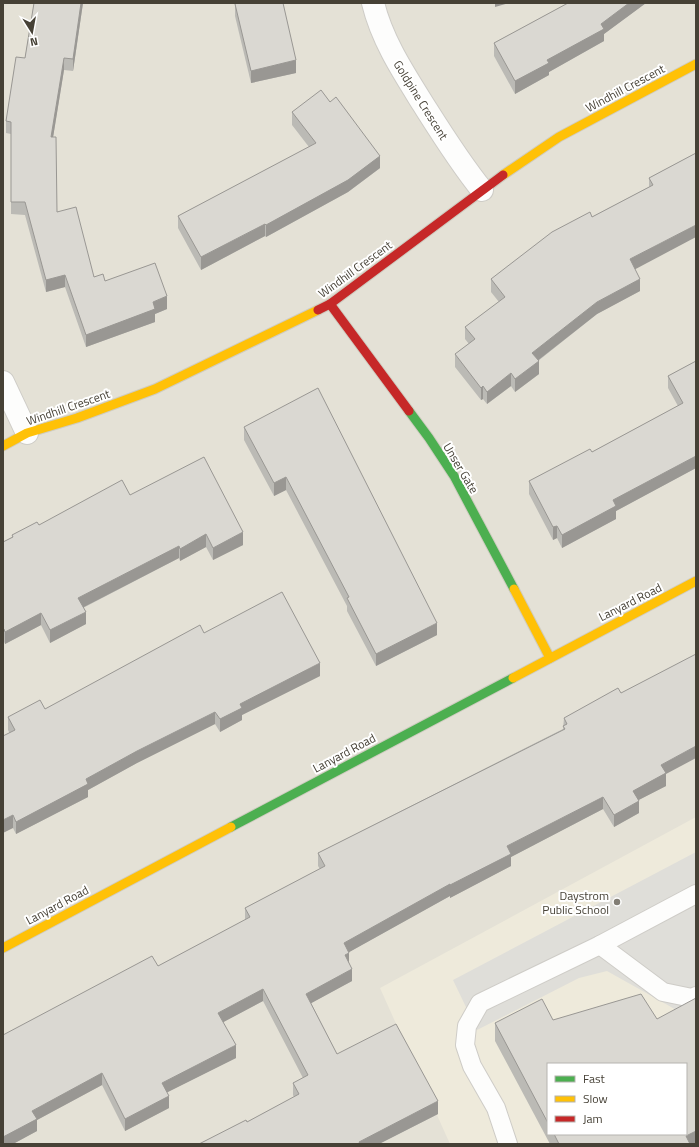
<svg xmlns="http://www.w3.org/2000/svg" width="699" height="1147" font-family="'Titillium Web',sans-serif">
<rect width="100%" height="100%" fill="#f0efe9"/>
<path fill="#e4e1d6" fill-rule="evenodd" d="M 3,3 L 696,3 L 696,1144 L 3,1144 ZM 548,1064 L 686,1064 L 686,1134 L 548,1134 Z"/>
<path fill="#eeeadb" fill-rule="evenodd" d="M 696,817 L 696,1144 L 450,1144 L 380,988 ZM 548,1064 L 686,1064 L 686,1134 L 548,1134 Z"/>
<polygon fill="#dfded9" points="696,852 696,1004 680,1012 607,971 579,978 477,1030 453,980"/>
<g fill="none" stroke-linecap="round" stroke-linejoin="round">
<g stroke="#ceccc7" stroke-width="20">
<g id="lane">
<polyline points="600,945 663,992 692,998 696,996"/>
<polyline points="508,1144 496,1108 472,1066 465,1045 467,1026 480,1003 600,945 696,894"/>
</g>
</g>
<g stroke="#ceccc7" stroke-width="24">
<g id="street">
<path d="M 373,3 C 382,40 403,72 423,104 C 442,134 460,163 482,190"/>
<polyline points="3,382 27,433"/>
</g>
</g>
<g stroke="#cfccc0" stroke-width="11">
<g id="fast">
<polyline points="409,411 429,438 454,476 514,589"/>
<polyline points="231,827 513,678"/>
</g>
</g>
<g stroke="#cfccc0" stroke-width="11">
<g id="slow">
<polyline points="503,175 559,137 696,64"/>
<polyline points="3,446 27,433 77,418 155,389 318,310"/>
<polyline points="514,589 550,658"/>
<polyline points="513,678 696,581"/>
<polyline points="3,948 231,827"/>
</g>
</g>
<g stroke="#cfccc0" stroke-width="11">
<g id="jam">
<polyline points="330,304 409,411"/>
<polyline points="318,310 330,304 503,175"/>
</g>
</g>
<use href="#lane" stroke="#fdfdfc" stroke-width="18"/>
<use href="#street" stroke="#fdfdfc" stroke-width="22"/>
<use href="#fast" stroke="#4caf50" stroke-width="9"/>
<use href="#slow" stroke="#ffc107" stroke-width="9"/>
<use href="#jam" stroke="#c62828" stroke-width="9"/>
</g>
<g fill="#bbbab5" fill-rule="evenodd">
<polygon points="34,3 83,3 73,71 64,70 53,137 57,212 94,277 167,309 155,314 155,322 86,347 65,287 46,292 25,215 11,214 11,134 6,133 6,121 25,58"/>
<polygon points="568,3 646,3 604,34 604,41 549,72 549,75 515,94 494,56 494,43"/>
<polygon points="235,4 296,73 251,83 235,16"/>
<polygon points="292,112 380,168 348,192 266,237 265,236 201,270 178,228 178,216 309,147 292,125"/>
<polygon points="696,153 635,269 640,291 597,314 538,361 539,374 515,392 511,386 487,404 483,399 481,400 455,367 455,354 469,344 465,339 465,327 499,302 491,292 491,279 592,217 649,187 649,178"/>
<polygon points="696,361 696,468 616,511 616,519 562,548 557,538 553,540 529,494 529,481 592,452 678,406 668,388 668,376"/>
<polygon points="244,427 437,635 376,666 347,611 347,606 286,490 274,496 244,440"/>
<polygon points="130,495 243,545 213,560 206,547 180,561 179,558 83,608 86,624 50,643 41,625 5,644 4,642 3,643 3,542 12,537 12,535 39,525"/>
<polygon points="204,633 320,676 242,715 242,720 220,732 215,724 137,763 88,790 88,797 16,834 13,828 9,732 8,730 8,717 45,709"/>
<polygon points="564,718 666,774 666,786 638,800 639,813 614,827 603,809 511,857 511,866 450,898 450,896 349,952 349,963 352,981 311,1003 337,1054 438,1114 379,1144 199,1144 247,1122 294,1097 293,1095 293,1083 303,1078 263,1001 223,1022 236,1058 167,1092 169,1108 125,1131 102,1085 37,1120 37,1131 13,1144 158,966 245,920 245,908 320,869 318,866 318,853 563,729"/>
<path d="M 657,1019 L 696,1144 L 550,1144 L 495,1041 L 495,1023 L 553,1020 ZM 548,1064 L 686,1134 L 548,1134 Z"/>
</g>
<g fill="#999793">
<polygon points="81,3 83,3 73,71 73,59"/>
<polygon points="495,3 509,3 495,7"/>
<polygon points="629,3 646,3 604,34 604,41 549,72 549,75 515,94 515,81 601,24"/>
<polygon points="64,58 64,70 51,150 51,137"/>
<polygon points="296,60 296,73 251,83 251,71"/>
<polygon points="380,156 380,168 348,192 266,237 266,225"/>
<polygon points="265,224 265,236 201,270 201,257"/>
<polygon points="696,225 696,237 630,272 630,259"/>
<polygon points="65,275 65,287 46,292 46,280"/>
<polygon points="640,279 640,291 597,314 532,365 532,353 597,302"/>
<polygon points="167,296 167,309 155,314 155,322 86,347 86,335 153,302"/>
<polygon points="539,361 539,374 515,392 515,379"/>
<polygon points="511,373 511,386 487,404 487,392"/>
<polygon points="483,386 483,399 481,400 481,388"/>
<polygon points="696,456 696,468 616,511 616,519 562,548 562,535 613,500"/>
<polygon points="286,477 286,490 274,496 274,483"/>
<polygon points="557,526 557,538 553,540 553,527"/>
<polygon points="243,532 243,545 213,560 213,548"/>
<polygon points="206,534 206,547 180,561 180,549"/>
<polygon points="179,546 179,558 78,610 78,598"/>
<polygon points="86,612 86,624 50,643 50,630"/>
<polygon points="41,613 41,625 5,644 5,632"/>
<polygon points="437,623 437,635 376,666 376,654"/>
<polygon points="4,629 4,642 3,643 3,630"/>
<polygon points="320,663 320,676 242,715 242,720 220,732 220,719 240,704"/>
<polygon points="215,712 215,724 137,763 88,790 88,797 16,834 16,822 86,779 137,751"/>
<polygon points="696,746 696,758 666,774 666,786 633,803 633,791 661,765"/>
<polygon points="603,797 603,809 511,857 511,866 450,898 450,885 507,846"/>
<polygon points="639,801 639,813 614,827 614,815"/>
<polygon points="13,815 13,828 3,833 3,820"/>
<polygon points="450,884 450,896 344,955 344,943"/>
<polygon points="349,953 349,965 345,955"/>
<polygon points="352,969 352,981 306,1006 306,994"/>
<polygon points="263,989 263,1001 218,1025 218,1013"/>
<polygon points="236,1045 236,1058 162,1095 162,1083"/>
<polygon points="102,1073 102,1085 37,1120 37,1131 13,1144 3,1144 3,1137 32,1111"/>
<polygon points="169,1096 169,1108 125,1131 125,1119"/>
<polygon points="438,1101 438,1114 379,1144 359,1144 359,1142"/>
<polygon points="696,1131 696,1144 686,1144 686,1136"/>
</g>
<g fill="#dad8d2" stroke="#999793">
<polygon points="34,3 81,3 73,59 64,58 51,137 56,137 57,212 76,207 94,277 103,274 105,281 155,263 167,296 153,302 155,309 86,335 65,275 46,280 25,202 11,202 11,122 6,121 16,57 25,58"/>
<polygon points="237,3 283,3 296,60 251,71 235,4"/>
<polygon points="568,3 629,3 601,24 604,29 547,60 549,63 515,81 494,43"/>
<polygon points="321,90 330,102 336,97 380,156 348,180 266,225 265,224 201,257 178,216 316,143 292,112"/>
<polygon points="696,153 696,225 630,259 640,279 597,302 532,353 539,361 515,379 511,373 487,392 483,386 481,388 455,354 475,339 465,327 505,297 491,279 552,232 590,212 592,217 653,185 649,178"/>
<polygon points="696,361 696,456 613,500 616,506 562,535 557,526 553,527 529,481 590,449 592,452 683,403 668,376"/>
<polygon points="318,388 437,623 376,654 347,598 349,597 286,477 274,483 244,427"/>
<polygon points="204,457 243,532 213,548 206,534 180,549 179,546 78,598 86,612 50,630 41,613 5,632 4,629 3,630 3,542 13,537 12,535 37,522 39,525 122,480 130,495"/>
<polygon points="282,592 320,663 240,704 242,708 220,719 215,712 137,751 86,779 88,784 16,822 13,815 3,820 3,736 15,730 8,717 40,700 45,709 200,625 204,633"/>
<polygon points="696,654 696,746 661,765 666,773 633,791 639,801 614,815 603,797 507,846 511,854 450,885 450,884 344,943 349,953 345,955 352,969 306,994 337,1054 396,1024 438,1101 359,1142 360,1144 199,1144 246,1120 247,1122 299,1094 293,1083 308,1075 263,989 218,1013 236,1045 162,1083 169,1096 125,1119 102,1073 32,1111 37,1119 3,1137 3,1035 152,956 158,966 250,917 245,908 325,866 318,853 565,729 563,726 567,724 564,718 618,688 621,693"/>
<polygon points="641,994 657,1019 696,998 696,1131 686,1136 690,1144 559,1144 554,1134 686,1134 686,1064 548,1064 548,1123 495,1023 542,999 553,1020"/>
</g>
<circle fill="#827e75" stroke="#fff" stroke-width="1.5" cx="617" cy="902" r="4"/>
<g text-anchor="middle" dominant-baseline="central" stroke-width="4" stroke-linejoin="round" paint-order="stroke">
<g font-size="12" fill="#464136" stroke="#fff">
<text transform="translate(625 88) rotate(-28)">Windhill Crescent</text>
<text transform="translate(421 100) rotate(58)">Goldpine Crescent</text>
<text transform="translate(355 269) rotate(-36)">Windhill Crescent</text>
<text transform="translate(68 407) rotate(-19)">Windhill Crescent</text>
<text transform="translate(461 468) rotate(59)">Unser Gate</text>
<text transform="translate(630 602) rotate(-27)">Lanyard Road</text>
<text transform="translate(344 753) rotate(-28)">Lanyard Road</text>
<text transform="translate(57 905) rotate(-28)">Lanyard Road</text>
</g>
<g font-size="12" fill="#464136" stroke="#fff" text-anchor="end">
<text x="609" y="895">Daystrom<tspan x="609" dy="14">Public School</tspan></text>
</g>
</g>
<rect width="699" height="1147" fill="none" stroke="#464136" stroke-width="8"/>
<rect x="547" y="1063" width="140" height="72" fill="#ffffff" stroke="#b5b3af"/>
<rect x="555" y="1076" width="20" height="6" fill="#4caf50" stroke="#b5b3af"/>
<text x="583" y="1083" font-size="12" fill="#464136">Fast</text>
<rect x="555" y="1096" width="20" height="6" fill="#ffc107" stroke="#b5b3af"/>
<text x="583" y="1103" font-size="12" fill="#464136">Slow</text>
<rect x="555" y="1116" width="20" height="6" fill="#c62828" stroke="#b5b3af"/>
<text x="583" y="1123" font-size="12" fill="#464136">Jam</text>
<g transform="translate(32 32) rotate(169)" stroke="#ffffff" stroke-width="3" paint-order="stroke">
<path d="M0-3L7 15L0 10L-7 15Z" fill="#464136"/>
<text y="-6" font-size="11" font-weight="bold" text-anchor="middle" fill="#464136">N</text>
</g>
</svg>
